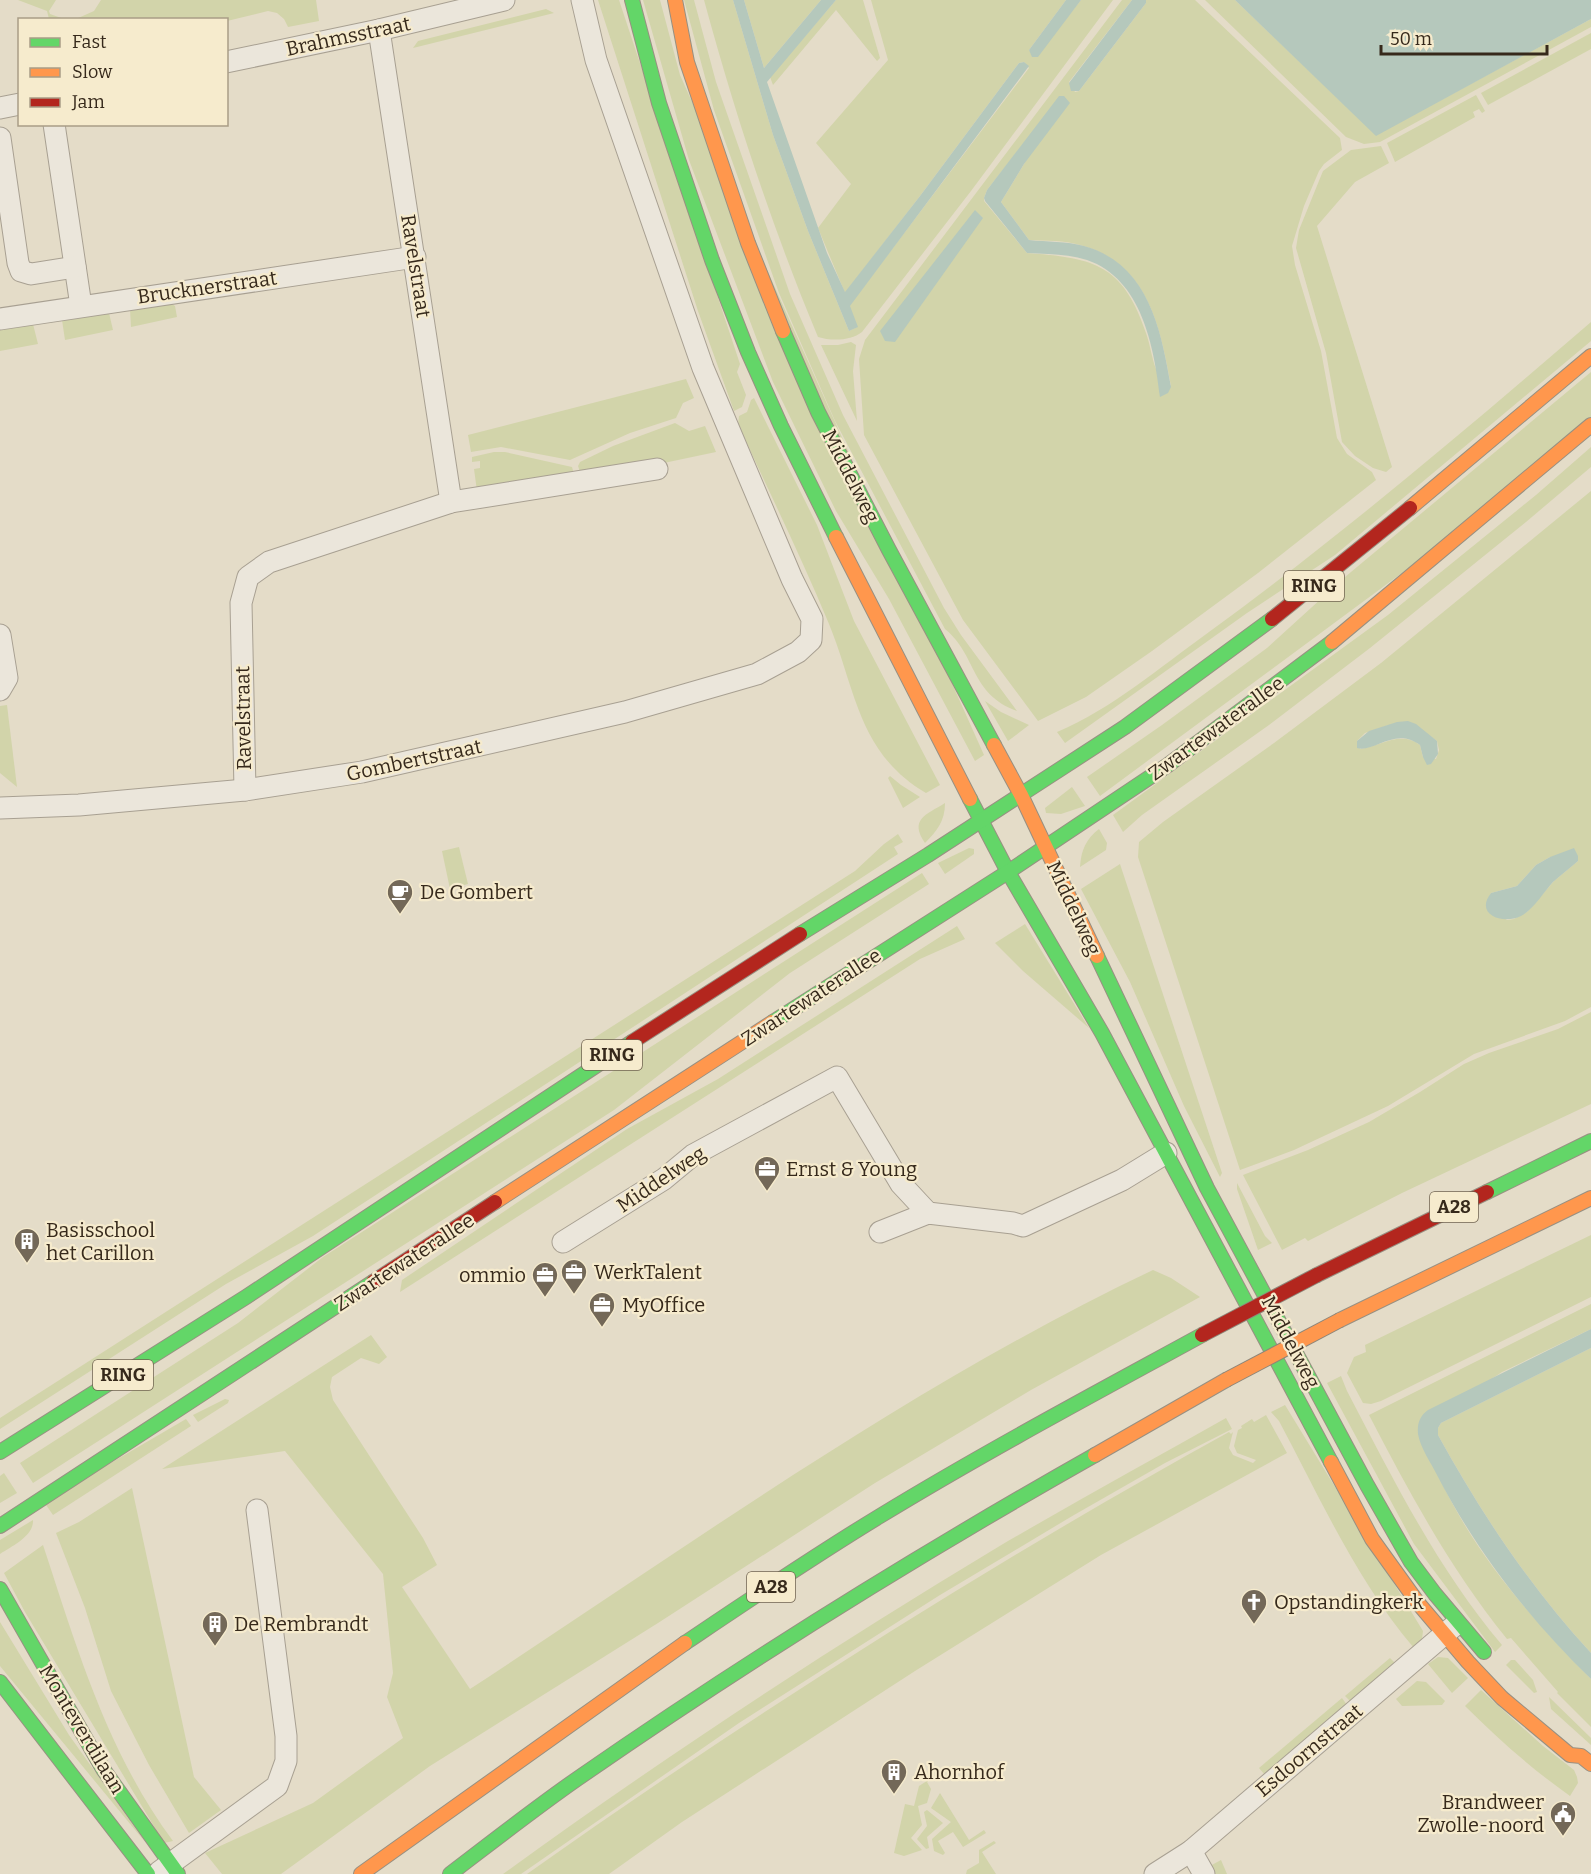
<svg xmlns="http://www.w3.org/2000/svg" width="1591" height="1874" font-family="Bitter,serif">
<rect width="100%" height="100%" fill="#e4dcc8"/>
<g fill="#d2d4aa" fill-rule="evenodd">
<polygon points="18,0 56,0 49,11 50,14 64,19 49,19 47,11"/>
<polygon points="101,0 316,0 319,21 288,27 284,19 277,13 268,11 227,21 76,19 94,11"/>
<polygon points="598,0 619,0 740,364 737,372 746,395 742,407 734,411 698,311"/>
<polygon points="643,0 660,0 680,75 984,755 975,761 889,599 836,511 773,382 689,160"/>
<path d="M 684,0 L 694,0 L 716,82 L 790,294 L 843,415 L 944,608 L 961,635 L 1017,711 C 970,694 977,655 945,629 L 835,421 L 779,293 L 714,110 Z"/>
<path d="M 704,0 L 733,0 L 773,135 L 808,231 L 849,331 L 857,327 L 849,306 L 1029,68 L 1024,62 L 1019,63 L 920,196 L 845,293 L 818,228 L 851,184 L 816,143 L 888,60 L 871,0 L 1066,0 L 1029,50 L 1035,57 L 1081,0 L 1113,0 L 971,191 L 862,332 C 851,341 831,341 818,337 C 772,227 735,114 704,0 Z"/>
<polygon points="744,0 821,0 764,68"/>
<polygon points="836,0 863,0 880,58 877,61 836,10 773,85 770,77"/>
<path d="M 1122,0 L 1132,0 L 1069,82 L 1075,92 L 1079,91 L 1146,3 L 1146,0 L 1195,0 L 1340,138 L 1342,150 L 1324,164 L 1319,171 L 1304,206 L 1292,246 L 1295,265 L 1321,351 L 1337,438 L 1347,454 L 1372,472 L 1376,480 L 1258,573 L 1152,651 L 1086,697 L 1038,721 L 963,620 L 864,435 L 859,359 L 865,340 ZM 1061,96 L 1024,164 L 1001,202 L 1029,240 C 1046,241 1064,240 1080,245 C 1148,263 1160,326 1171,386 C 1167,381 1159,375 1156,369 C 1152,359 1150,344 1146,333 C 1123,264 1094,258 1027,253 L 984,201 L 984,198 L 987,190 Z"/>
<polygon points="1205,0 1235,0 1376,135 1591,19 1591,27 1380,142 1364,144 1346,137"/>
<polygon points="546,9 554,13 413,48 418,41"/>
<polygon points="1591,33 1591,49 1488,105 1481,93"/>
<polygon points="1476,95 1485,111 1482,113 1479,109 1473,112 1475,117 1395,162 1387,143"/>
<polygon points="1381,146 1389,163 1355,182 1317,226 1392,467 1386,472 1373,468 1355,456 1342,442 1326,353 1296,248 1299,230 1323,171 1351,150"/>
<polygon points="172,304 175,306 177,317 131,327 130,309"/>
<polygon points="109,313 113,330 65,340 62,320"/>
<path d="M 1591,322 L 1591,341 L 1335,555 L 1247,613 L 1065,743 L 1057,732 C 1112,709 1160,667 1209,632 C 1342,535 1467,429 1591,322 Z"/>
<polygon points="33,324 38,344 0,351 0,328"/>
<polygon points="851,342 856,345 853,371 857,421 821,345 838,345"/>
<polygon points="1591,372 1591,417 1437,547 1100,796 1087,777 1162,725 1267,648 1345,577"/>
<polygon points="686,379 694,398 683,403 676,418 630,433 570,460 501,447 471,452 468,435"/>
<path d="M 754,398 L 817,525 L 854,621 L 940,785 L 926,793 C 858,753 856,690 829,624 C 801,556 768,490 738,424 L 739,416 L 747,412 L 751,400 Z"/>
<polygon points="675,423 689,431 705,426 716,452 659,464 658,458 580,472 578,466 580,462 613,446"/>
<polygon points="1591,447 1591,467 1526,522 1370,648 1269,725 1142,815 1123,832 1113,815 1388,615 1536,495"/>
<polygon points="494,452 505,452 572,467 574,474 477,491 474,469 480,468 480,461 472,462 472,457"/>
<path d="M 1591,491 L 1591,1007 L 1565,1021 L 1474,1054 L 1388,1106 L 1294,1150 L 1240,1170 L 1138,857 L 1139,842 L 1163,822 L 1274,743 L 1381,663 ZM 1389,725 L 1427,734 L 1437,741 L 1439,750 L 1436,759 L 1423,757 L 1420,745 C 1401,730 1380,746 1360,749 L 1357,741 L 1365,733 ZM 1578,856 L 1578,861 L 1554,881 L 1528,911 L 1514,919 L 1507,920 L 1486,905 L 1491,893 L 1517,886 L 1536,865 L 1550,857 Z"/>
<polygon points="985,701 1001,712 1029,725 1008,741"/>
<polygon points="7,705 17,787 0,773 0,706"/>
<polygon points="890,776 901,785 920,797 903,808 888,778"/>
<polygon points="1072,787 1085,806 1061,814 1046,813 1045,808"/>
<path d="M 945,803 C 945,821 937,831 925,843 C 909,819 926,815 945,803 Z"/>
<path d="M 1099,829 L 1107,843 L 1106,850 L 1080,867 C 1081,850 1086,839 1099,829 Z"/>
<polygon points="898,834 903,842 894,847 898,854 313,1236 226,1284 0,1429 0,1418 855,871 884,844"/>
<polygon points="459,847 468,884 450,889 442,851"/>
<polygon points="969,848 974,849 974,854 945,874 938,863"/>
<polygon points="1120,864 1222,1173 1220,1177 1184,1106 1130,982 1081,889"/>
<polygon points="922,873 929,884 790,973 614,1110 33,1483 20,1463 238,1323 323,1257"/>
<polygon points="1025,924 1089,1028 1023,971 995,943"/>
<polygon points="957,926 965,939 920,959 400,1292 402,1280 627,1129 718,1079"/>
<polygon points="1591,1012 1591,1104 1402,1193 1308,1241 1305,1238 1282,1250 1243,1175 1308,1150 1369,1122 1420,1092 1464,1064 1489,1053 1558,1029"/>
<polygon points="1237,1183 1265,1236 1272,1243 1258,1250 1237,1189"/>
<polygon points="1591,1235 1591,1297 1381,1401 1371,1404 1363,1403 1347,1373 1354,1357 1366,1352 1365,1345"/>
<path d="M 1153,1270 L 1171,1278 L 1200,1297 L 1031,1390 L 875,1483 L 658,1623 L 430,1766 L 281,1874 L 222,1874 L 205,1853 L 313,1803 L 403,1738 L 387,1697 L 393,1673 L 383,1574 L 285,1451 L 162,1469 L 371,1335 L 387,1357 L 379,1364 L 361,1358 L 332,1377 L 330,1387 L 333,1400 L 423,1538 L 437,1565 L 402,1587 L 470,1689 C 693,1543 911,1385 1153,1270 Z"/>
<path d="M 1591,1304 L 1591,1329 L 1502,1372 L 1418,1428 C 1429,1452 1438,1477 1450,1499 C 1485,1566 1538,1625 1591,1679 L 1591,1727 L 1557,1693 L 1558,1692 L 1511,1638 L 1507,1639 C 1451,1570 1410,1494 1369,1415 Z"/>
<path d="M 1591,1348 L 1591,1653 C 1530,1587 1481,1513 1438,1435 L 1438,1428 L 1441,1423 Z"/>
<path d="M 1341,1376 L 1347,1391 C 1393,1479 1437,1568 1502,1645 L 1495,1652 L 1414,1544 L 1327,1383 Z"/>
<polygon points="225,1399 229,1400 228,1403 198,1422 193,1415"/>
<path d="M 1285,1405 L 1423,1631 L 1422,1639 L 1414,1648 C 1357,1581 1320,1498 1279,1421 L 1271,1412 Z"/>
<path d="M 1266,1415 L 1287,1453 L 1101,1555 L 915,1671 L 682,1822 L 609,1874 L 527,1874 C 753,1714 986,1566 1229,1432 L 1231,1434 L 1233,1432 L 1229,1448 L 1233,1455 L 1253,1463 L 1256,1460 L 1237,1453 L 1234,1446 L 1238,1430 L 1242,1428 L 1241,1426 L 1252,1419 L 1254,1422 Z"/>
<path d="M 1226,1418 L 1232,1429 L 1165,1463 L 1074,1515 L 940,1595 L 739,1723 L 521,1874 L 503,1874 C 663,1758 828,1649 998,1547 C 1073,1503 1150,1461 1226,1418 Z"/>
<polygon points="186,1419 191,1426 53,1515 44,1502"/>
<polygon points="4,1473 17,1493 0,1503 0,1476"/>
<polygon points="132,1488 194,1777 221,1810 189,1833 149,1765 111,1691 85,1608 56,1533 79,1522"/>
<path d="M 33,1520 C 34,1536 12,1546 0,1554 L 0,1540 Z"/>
<path d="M 43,1545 C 77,1648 107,1752 173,1841 L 164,1843 L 25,1612 L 4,1573 Z"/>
<polygon points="0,1622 69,1735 145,1842 0,1666"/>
<polygon points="1438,1657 1448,1658 1468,1678 1452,1693 1428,1664"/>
<polygon points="1390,1658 1396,1664 1351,1702 1345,1696"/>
<polygon points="1511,1660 1515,1660 1533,1680 1537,1692 1534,1693 1506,1665"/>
<polygon points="1417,1681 1426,1682 1445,1701 1442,1705 1402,1706 1396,1699"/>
<path d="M 1481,1690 L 1543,1746 L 1574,1770 L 1577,1777 L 1578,1783 L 1570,1796 C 1532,1769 1498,1739 1465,1706 Z"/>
<polygon points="1549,1697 1591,1738 1591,1745 1551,1709"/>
<polygon points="1342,1698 1347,1705 1265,1775 1259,1768"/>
<polygon points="955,1763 927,1782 931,1789 927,1803 918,1806 922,1825 911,1838 922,1850 904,1856 894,1853 905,1804 914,1806 919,1786"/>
<polygon points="940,1793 969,1840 984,1830 986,1833 963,1847 953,1832 938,1841 945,1853 943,1855 934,1851 932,1839 951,1822 931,1808"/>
<polygon points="927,1810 943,1823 927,1837 929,1848 926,1849 917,1839 927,1826 924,1812"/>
<polygon points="994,1841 996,1843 982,1852 996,1874 966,1874 967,1870 979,1863 979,1850"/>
<polygon points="1221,1860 1227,1874 1214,1874 1210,1866"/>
</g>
<g fill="#b5c8bc">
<polygon points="733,0 744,0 764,68 821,0 836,0 767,82 827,253 845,292 920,196 1019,63 1024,62 1029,66 850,306 858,327 849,331 808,231 773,135"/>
<polygon points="1066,0 1081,0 1038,57 1032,57 1029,50"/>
<polygon points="1132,0 1146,0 1146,3 1079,91 1071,91 1069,83"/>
<polygon points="1235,0 1591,0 1591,19 1376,136"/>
<path d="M 1059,96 L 1064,96 L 1070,103 L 1024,164 L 1001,202 L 1029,240 C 1047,242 1067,241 1084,246 C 1149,264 1161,330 1171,387 L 1168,393 L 1160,397 C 1154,347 1142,279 1087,260 C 1068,254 1047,254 1027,253 L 985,201 L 984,198 L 987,190 Z"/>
<polygon points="975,210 983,218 895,342 885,341 880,331"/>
<path d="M 1408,721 L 1416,724 L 1437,741 L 1438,754 L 1431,764 L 1427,765 L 1423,757 L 1420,745 C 1395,726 1374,753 1357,748 L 1357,741 L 1369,731 L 1397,722 Z"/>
<path d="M 1574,848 L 1578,856 L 1578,861 C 1570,868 1561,875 1553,882 C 1543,893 1534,909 1521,916 C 1503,925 1474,915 1491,893 L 1517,886 L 1536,865 L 1550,857 Z"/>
<path d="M 1591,1329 L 1591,1348 L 1441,1423 L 1438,1428 L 1438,1435 C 1481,1513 1530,1587 1591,1653 L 1591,1679 C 1530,1620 1476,1551 1437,1475 C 1431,1463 1420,1447 1418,1434 C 1417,1423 1420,1416 1428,1410 Z"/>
</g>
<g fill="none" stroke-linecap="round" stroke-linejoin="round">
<g stroke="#a8a092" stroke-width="23">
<g id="street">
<polyline points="379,30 451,502"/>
<polyline points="226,62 379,30 504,0"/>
<polyline points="0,108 20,104"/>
<polyline points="54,124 81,306"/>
<polyline points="0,138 18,263 21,271 31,274 75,267"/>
<polyline points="0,319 415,257"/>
<polyline points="0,635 7,678 0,690"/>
<polyline points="245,790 241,603 248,577 269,562 451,502 657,469"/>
<polyline points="0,808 79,805 245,790 362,772 625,712 757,674 798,652 811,640 812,619 792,579 703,368 596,60 582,0"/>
<polyline points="880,1232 928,1213 1013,1223 1023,1226 1122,1180 1166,1153"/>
<polyline points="563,1242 664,1179 693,1155 837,1077 901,1184 928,1213"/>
<polyline points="1191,1851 1204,1874"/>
<polyline points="159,1872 277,1786 286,1761 286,1736 257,1510"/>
<polyline points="1155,1874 1191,1851 1454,1626"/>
</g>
</g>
<g stroke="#989082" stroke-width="16">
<g id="fast">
<polyline points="632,0 659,103 712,260 748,352 781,426 836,537"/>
<polyline points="783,331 818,412 889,550 994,745"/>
<polyline points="970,799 1008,872 1102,1033 1331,1462"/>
<polyline points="800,934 928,855 1125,727 1272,619"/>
<polyline points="1097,956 1207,1188 1367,1485 1411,1562 1435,1594 1484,1652"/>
<polyline points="773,1022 1008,872 1168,765 1332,642"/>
<polyline points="1487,1192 1591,1141"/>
<polyline points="0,1452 246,1297 632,1042"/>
<polyline points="0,1526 373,1282"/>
<polyline points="0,1589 103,1769 178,1874"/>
<path d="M 685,1643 C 749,1600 814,1556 880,1516 C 985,1452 1094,1394 1202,1335"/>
<polyline points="0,1682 148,1874"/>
<path d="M 450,1874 C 492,1842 534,1809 577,1779 C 744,1663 918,1555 1095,1455"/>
</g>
</g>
<g stroke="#989082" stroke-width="16">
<g id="slow">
<polyline points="675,0 687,62 748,243 783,331"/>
<polyline points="1410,508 1591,356"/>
<polyline points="836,537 970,799"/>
<polyline points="1332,642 1591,425"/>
<polyline points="994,745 1021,795 1097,956"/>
<polyline points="495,1202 773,1022"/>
<polyline points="1340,1320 1591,1198"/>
<polyline points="1095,1455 1226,1380"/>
<polyline points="1331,1462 1372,1539 1418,1603 1468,1662 1502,1698 1570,1755 1581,1756 1591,1764"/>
<polyline points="361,1874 685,1643"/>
</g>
</g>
<g stroke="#989082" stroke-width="16">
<g id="jam">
<polyline points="1272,619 1410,508"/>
<polyline points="632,1042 800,934"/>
<polyline points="1317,1275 1487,1192"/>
<polyline points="373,1282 495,1202"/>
</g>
</g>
<use href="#street" stroke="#ebe6db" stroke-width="21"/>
<use href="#fast" stroke="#63d668" stroke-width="14"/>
<use href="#slow" stroke="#ff974d" stroke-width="14"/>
<use href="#jam" stroke="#b3261e" stroke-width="14"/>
<g stroke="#8e8679" stroke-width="16" stroke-linecap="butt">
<polyline id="slow-bridge" points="1226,1380 1340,1320"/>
</g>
<g stroke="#8e8679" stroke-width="16" stroke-linecap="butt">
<polyline id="jam-bridge" points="1202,1335 1317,1275"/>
</g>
<use href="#slow-bridge" stroke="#ff974d" stroke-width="14"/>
<use href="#jam-bridge" stroke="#b3261e" stroke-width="14"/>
</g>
<defs>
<g id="cafe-pin" transform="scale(1.35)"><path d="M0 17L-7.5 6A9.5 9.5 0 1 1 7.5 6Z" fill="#736858" stroke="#f6ebcd"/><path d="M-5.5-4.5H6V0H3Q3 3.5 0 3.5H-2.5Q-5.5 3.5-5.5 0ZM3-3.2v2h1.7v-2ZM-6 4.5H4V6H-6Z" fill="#fff"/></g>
<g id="office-pin" transform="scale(1.35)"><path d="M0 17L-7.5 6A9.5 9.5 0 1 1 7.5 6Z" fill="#736858" stroke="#f6ebcd"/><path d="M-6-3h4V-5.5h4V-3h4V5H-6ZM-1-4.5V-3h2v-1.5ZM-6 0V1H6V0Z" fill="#fff"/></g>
<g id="building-pin" transform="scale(1.35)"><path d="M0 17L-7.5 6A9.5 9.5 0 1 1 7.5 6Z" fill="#736858" stroke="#f6ebcd"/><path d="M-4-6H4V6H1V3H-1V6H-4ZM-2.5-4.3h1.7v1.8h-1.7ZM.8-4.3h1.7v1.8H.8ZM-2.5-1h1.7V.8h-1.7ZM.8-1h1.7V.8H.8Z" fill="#fff"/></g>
<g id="church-pin" transform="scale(1.35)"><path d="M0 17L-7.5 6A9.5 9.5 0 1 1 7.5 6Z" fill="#736858" stroke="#f6ebcd"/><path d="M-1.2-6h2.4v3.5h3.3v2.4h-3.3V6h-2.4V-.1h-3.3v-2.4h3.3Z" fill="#fff"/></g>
<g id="civic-pin" transform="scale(1.35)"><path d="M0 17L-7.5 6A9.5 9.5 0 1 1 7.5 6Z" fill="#736858" stroke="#f6ebcd"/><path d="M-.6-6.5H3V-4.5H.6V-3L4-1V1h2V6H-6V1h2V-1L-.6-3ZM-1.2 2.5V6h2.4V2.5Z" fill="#fff"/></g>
</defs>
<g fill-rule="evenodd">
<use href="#cafe-pin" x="400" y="892"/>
<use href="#office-pin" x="767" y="1169"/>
<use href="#building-pin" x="27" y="1241"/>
<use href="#office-pin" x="574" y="1272"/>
<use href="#office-pin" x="545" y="1275"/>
<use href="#office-pin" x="602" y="1305"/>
<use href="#church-pin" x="1254" y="1602"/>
<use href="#building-pin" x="215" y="1624"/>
<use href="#building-pin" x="894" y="1772"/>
<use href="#civic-pin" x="1563" y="1814"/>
</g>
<g text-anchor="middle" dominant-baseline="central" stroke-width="4.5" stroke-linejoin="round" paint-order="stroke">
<g fill="#f6ebcd" stroke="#706350" stroke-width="1.5">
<rect x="1284" y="571" width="60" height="30" rx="4.5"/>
<rect x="582" y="1040" width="60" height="30" rx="4.5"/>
<rect x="1430" y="1192" width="48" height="30" rx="4.5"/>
<rect x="93" y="1360" width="60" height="30" rx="4.5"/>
<rect x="747" y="1572" width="48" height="30" rx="4.5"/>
</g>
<g font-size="18" font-weight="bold" fill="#36291b">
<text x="1314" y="586">RING</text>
<text x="612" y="1055">RING</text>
<text x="1454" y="1207">A28</text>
<text x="123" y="1375">RING</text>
<text x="771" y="1587">A28</text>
</g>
<g font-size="20" fill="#36291b" stroke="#f6ebcd">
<text transform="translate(348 36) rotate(-12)">Brahmsstraat</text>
<text transform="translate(416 266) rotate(81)">Ravelstraat</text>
<text transform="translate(207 287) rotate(-8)">Brucknerstraat</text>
<text transform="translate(851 476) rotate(63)">Middelweg</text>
<text transform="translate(243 718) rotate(-91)">Ravelstraat</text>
<text transform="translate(1216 728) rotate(-36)">Zwartewaterallee</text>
<text transform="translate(414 760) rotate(-12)">Gombertstraat</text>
<text transform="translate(1074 908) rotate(65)">Middelweg</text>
<text transform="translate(811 997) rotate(-33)">Zwartewaterallee</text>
<text transform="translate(661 1179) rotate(-34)">Middelweg</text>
<text transform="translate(404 1262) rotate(-33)">Zwartewaterallee</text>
<text transform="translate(1291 1342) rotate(62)">Middelweg</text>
<text transform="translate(82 1729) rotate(59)">Monteverdilaan</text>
<text transform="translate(1309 1750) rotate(-40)">Esdoornstraat</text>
</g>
<g font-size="20" fill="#36291b" stroke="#f6ebcd" text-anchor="start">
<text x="420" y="892">De Gombert</text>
<text x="786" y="1169">Ernst &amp; Young</text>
<text x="46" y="1230">Basisschool<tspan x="46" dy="23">het Carillon</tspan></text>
<text x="594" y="1272">WerkTalent</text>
<text x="526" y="1275" text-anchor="end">ommio</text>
<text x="622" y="1305">MyOffice</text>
<text x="1274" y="1602">Opstandingkerk</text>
<text x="234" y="1624">De Rembrandt</text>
<text x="914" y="1772">Ahornhof</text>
<text x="1544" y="1802" text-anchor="end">Brandweer<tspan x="1544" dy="23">Zwolle-noord</tspan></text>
</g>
</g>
<rect x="18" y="18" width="210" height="108" fill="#f6ebcd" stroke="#a99d86" stroke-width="1.5"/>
<rect x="30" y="38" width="30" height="9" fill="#63d668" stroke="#a99d86" stroke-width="1.5"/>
<text x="72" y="48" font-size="18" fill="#36291b">Fast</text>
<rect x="30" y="68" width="30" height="9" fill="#ff974d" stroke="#a99d86" stroke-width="1.5"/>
<text x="72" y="78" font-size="18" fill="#36291b">Slow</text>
<rect x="30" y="98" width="30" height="9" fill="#b3261e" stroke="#a99d86" stroke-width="1.5"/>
<text x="72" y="108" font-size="18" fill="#36291b">Jam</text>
<path d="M1381 45v9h166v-9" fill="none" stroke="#36291b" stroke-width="3"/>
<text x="1390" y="45" font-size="18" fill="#36291b" stroke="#f6ebcd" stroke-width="4.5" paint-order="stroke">50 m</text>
</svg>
